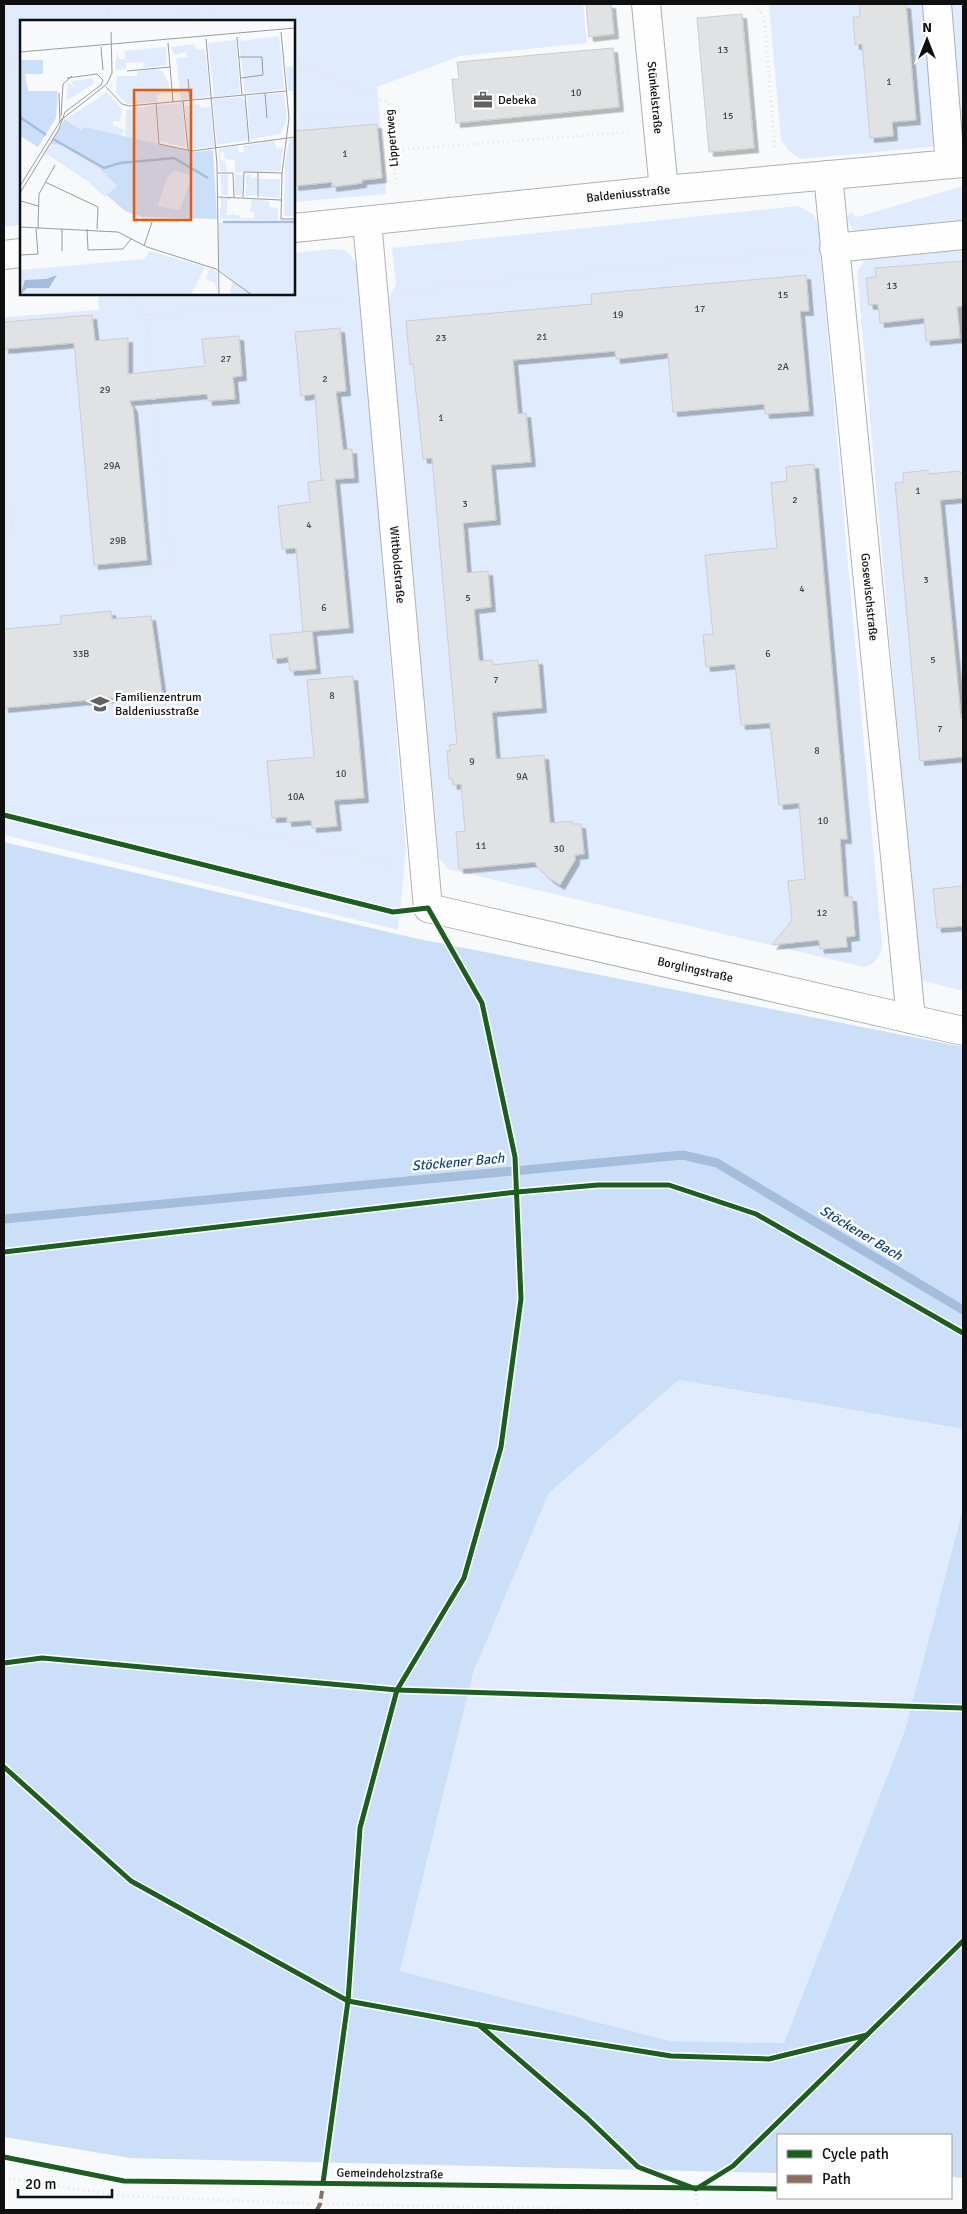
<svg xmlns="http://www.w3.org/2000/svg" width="967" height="2214" font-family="Signika,sans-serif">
<defs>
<filter id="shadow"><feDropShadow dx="4.5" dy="4.5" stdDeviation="0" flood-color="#0004"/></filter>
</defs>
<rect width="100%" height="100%" fill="#f8f9fa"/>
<g fill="#e0ecfd">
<polygon points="4,4 583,4 587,43 460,56 377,87 386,194 294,202 294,21 21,21 21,225 4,227"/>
<polygon points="769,4 963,4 963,144 801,159 789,151 781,139"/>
<polygon points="963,186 963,224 867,233 854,231 846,218 851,212 857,217"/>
<path d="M 798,206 L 813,214 L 818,225 L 882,947 C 880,957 874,965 864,967 L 448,869 L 439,858 L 388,301 L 396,284 L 392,248 Z"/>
<polygon points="963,246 963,991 920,980 857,272 864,261 874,254"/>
<polygon points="332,249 345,250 353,259 358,269 406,850 398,930 4,835 4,317 99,310 98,294 294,294 294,253"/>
<polygon points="679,1380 963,1429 963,1508 905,1730 784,2043 670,2041 400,1971 473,1673 549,1493"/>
</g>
<polygon fill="#ccdff9" points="4,842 414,938 963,1047 963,1429 679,1380 549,1493 473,1673 400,1971 670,2041 784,2043 905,1730 963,1508 963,2178 951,2177 951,2135 778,2135 778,2173 130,2158 4,2137"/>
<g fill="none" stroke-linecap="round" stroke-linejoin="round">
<polyline stroke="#a3bddb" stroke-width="9" points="4,1219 683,1155 717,1163 963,1310"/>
</g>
<g fill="#e1e2e3" stroke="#cdcdce" filter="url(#shadow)">
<polygon points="586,4 611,4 614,34 589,37"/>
<polygon points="859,4 906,4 916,120 892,122 893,136 870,138 862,44 855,45 853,17 860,17"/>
<polygon points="742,14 754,148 709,152 697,18"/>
<polygon points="613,48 619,107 456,123 452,79 459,79 457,62"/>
<polygon points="377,124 382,178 362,180 362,183 332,187 332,182 294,186 294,131"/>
<polygon points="963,261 963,306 957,307 960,338 926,341 924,318 880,323 878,304 869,305 866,278 876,277 875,268"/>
<polygon points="806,275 809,311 800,311 809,411 765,414 764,404 673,412 668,353 616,359 615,351 513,360 518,414 526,413 531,462 491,465 496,520 463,523 467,573 488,571 491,607 474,609 479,661 492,660 493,665 538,660 542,708 492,712 496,759 544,755 550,823 572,821 572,824 581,824 584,854 575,855 575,860 560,885 549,878 536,865 535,862 459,869 456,832 465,831 461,784 453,785 452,779 449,779 447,751 450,751 449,745 457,744 432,458 423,459 413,364 410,365 406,321 592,304 591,294"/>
<polygon points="92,315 95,341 128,338 128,374 205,366 202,339 239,336 242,376 233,377 235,399 208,401 207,394 129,401 133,408 147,560 94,565 74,343 4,349 4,322"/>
<polygon points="340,328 346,391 336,392 343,450 352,449 354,478 335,479 349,628 303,632 296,548 282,549 278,506 310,502 308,482 324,480 321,480 315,394 301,396 295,332"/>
<polygon points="814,464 847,839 840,839 844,897 852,897 855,936 846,937 847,947 820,949 819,940 772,945 792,920 788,881 805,879 799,803 779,805 770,723 741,725 735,664 706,667 703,635 713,634 705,555 777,548 771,483 787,481 786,467"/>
<polygon points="928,470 928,474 960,471 960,473 963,473 963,498 940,500 961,718 963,718 963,757 920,761 895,483 904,482 903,473"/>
<polygon points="111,611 112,619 151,616 162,693 4,708 4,629 61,624 61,616"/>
<polygon points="312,631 316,669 290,671 288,657 273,659 270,635"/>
<polygon points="353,676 364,798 334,800 337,826 312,828 311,820 287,822 287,817 272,818 267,761 314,757 307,680"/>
<polygon points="963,886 963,926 937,928 933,889"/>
</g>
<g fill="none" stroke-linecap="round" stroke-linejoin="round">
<g stroke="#afb0b0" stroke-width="30">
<g id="minor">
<path id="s1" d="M 646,4 L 664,190"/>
<polyline points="937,4 950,164"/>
<path id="s2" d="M 828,175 L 911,1019"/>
<path id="s3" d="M 367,221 L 428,908 L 963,1031"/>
<path id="s4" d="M 294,228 L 664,190 L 963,163"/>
<polyline points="834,248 963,235"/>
<polyline points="4,255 21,253"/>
</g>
</g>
<g stroke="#e3e4e4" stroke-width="3" stroke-dasharray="1 4" stroke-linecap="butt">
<polyline points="107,4 108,21"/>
<polyline points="169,4 207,21"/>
<polyline points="213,4 214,21"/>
<polyline points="755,4 764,17 775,150"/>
<polyline points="294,60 389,103 396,187"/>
<polyline points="4,65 21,63"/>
<polyline points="294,121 390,114"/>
<polyline points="393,150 628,132"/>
<polyline points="402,291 806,250"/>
<polyline points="128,294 142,315 344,297"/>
<polyline points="4,508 11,508 12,535"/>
<polyline points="102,572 170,566 146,314"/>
<polyline points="51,826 124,818 159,817 204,821 395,865"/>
<polyline points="4,2178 125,2196 320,2204 654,2210"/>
<polyline points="696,2189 697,2210"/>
</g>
<use href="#minor" stroke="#fefefe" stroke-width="28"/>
<polyline stroke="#8d6e63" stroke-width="4" stroke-dasharray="8 4" stroke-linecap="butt" points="317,2210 320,2204 324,2179"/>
<g stroke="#fff" stroke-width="8">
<g id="cycleway">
<polyline points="4,815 393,912 428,908 482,1003 515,1157 521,1299 501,1447 464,1578 397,1690 360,1828 348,2001 323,2183"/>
<polyline points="4,1252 517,1192 598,1185 669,1185 756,1214 963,1333"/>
<polyline points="4,1663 42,1658 397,1690 963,1708"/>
<polyline points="4,1767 131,1881 348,2001 479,2025 671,2056 769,2059 867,2035"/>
<polyline points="479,2025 587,2118 638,2167 696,2189 733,2166 963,1941"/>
<polyline points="4,2157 124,2181 778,2189"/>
</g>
</g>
<use href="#cycleway" stroke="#1b5e20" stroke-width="5"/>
</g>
<defs>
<g id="office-bare" transform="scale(1.5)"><path d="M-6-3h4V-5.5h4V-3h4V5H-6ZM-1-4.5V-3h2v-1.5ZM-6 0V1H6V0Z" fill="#616162" stroke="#fff" stroke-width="2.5" paint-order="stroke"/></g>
<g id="school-bare" transform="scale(1.5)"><path d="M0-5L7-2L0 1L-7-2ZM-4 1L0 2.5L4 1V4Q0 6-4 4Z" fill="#616162" stroke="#fff" stroke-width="2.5" paint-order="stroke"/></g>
</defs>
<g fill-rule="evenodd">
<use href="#office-bare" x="483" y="100"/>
<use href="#school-bare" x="100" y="704"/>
</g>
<g text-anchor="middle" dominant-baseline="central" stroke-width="5" stroke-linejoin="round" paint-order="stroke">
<g font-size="10" fill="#464647">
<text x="723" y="50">13</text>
<text x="889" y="82">1</text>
<text x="576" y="93">10</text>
<text x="728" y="116">15</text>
<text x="345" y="154">1</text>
<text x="892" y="286">13</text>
<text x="783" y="295">15</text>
<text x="700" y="309">17</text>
<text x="618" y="315">19</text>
<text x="542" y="337">21</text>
<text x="441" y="338">23</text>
<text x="226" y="359">27</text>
<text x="783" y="367">2A</text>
<text x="325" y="379">2</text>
<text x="105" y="390">29</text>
<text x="441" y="418">1</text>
<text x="112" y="466">29A</text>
<text x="918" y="491">1</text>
<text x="795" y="500">2</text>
<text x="465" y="504">3</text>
<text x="309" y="525">4</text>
<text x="118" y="541">29B</text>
<text x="926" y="580">3</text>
<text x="802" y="589">4</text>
<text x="468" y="598">5</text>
<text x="324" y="608">6</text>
<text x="81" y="654">33B</text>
<text x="768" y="654">6</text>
<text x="933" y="660">5</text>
<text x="496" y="680">7</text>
<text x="332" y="696">8</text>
<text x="940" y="729">7</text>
<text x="817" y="751">8</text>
<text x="472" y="762">9</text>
<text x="341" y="774">10</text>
<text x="522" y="777">9A</text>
<text x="296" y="797">10A</text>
<text x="823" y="821">10</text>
<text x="481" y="846">11</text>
<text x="559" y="849">30</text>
<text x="822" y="913">12</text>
</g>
<g font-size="12" fill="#0f0f10" stroke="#fff">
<text stroke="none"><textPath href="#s1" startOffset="94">Stünkelstraße</textPath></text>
<text transform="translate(392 138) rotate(-95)">Lippertweg</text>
<text stroke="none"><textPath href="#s4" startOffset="336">Baldeniusstraße</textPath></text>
<text stroke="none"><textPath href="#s3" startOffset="345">Wittboldstraße</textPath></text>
<text stroke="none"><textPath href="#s2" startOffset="424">Gosewischstraße</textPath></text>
<text stroke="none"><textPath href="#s3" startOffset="964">Borglingstraße</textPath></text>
<text transform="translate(390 2174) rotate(1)">Gemeindeholzstraße</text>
</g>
<g font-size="12" fill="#0f0f10" stroke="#fff" text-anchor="start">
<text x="498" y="100">Debeka</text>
<text x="115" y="697">Familienzentrum<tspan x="115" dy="14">Baldeniusstraße</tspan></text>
</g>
<g font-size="14" font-style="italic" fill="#14467c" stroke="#fff">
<text transform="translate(458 1162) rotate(-5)">Stöckener Bach</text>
<text transform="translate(861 1233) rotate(31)">Stöckener Bach</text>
</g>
</g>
<g transform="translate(20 20)">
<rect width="275" height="275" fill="#f8f9fa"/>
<path d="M 259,16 L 264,69 L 225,74 L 219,21 ZM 216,20 L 220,74 L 194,77 L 188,23 ZM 175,24 L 176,29 L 185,30 L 190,76 L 161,80 L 156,38 L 167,37 L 166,32 L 154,35 L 151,27 ZM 146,27 L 147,45 L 124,48 L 123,42 L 106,43 L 106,49 L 95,50 L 97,32 L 99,39 L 105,39 L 105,31 ZM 275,46 L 275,71 L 268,71 L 266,47 ZM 136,49 L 142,51 L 150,66 L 149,73 L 137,75 L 137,82 L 107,84 L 96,73 L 97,56 L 117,56 L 117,51 ZM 72,58 L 75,63 L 46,81 L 48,62 L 55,69 L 51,61 L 61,60 L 64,64 L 62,60 ZM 87,72 L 102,89 L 100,101 L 93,101 L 93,105 L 104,110 L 101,117 L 64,107 L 61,110 L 46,99 ZM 264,73 L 267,100 L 260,114 L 230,119 L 227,76 ZM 224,77 L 222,80 L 225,80 L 228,120 L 197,125 L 193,79 ZM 162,83 L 166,126 L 165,127 L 140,121 L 137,85 ZM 180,84 L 180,88 L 191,87 L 194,126 L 173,129 L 168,128 L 165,86 ZM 135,85 L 138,125 L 105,117 L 106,90 ZM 272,118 L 275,119 L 275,196 L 264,196 L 265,142 L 269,119 ZM 254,121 L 257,129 L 263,127 L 260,151 L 215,153 L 215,140 L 205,139 L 203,131 L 200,132 L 200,140 L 205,141 L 207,152 L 200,151 L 198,129 L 218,126 L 219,133 L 224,132 L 223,126 ZM 30,124 L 42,125 L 79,148 L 97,166 L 85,177 L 67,161 L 24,132 ZM 154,151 L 172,154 L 160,190 L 138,186 L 147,158 ZM 231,153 L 231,158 L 237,158 L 237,175 L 226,176 L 226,156 ZM 205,154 L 208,155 L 208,175 L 202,175 L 200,155 ZM 215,154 L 223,155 L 222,175 L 215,175 ZM 239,159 L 260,159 L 260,178 L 239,176 ZM 201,178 L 212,178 L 207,181 L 207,195 L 212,195 L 214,190 L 214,195 L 220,195 L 220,198 L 234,198 L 234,192 L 230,192 L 232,179 L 249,181 L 249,187 L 258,188 L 258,200 L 200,199 ZM 199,202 L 275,204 L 275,275 L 209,275 L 213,261 L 199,250 ZM 129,231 L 185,247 L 171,275 L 0,275 L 0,250 L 125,239 ZM 189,248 L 197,252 L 197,275 L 195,263 L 186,259 Z" fill="#e0ecfd"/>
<path d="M 0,40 L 23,40 L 23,54 L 5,54 L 8,71 L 38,71 L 36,98 L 18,127 L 0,116 ZM 45,99 L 61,110 L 64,107 L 173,132 L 193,130 L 197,199 L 122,197 L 105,191 L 87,175 L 97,166 L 79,148 L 42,125 L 30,124 ZM 154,151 L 172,155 L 160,190 L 138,186 L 147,158 Z" fill="#ccdff9" fill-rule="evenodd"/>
<path d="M 37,255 L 29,268 L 7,268 L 0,275 L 5,260 L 26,259 Z" fill="#a3bddb"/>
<path fill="none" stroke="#a3bddb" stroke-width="2.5" d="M 0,97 L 26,115M 33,119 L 84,148 L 100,143 L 154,138 L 188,158M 203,202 L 275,202"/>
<path fill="none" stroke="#9b9b9c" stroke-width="1" d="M 261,12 L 269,98 L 262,153 L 261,199 L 275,199M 217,17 L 222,75M 186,19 L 197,144 L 199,275M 148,23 L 153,82M 81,27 L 83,50M 0,32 L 275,8M 219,37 L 242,37 L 243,55 L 221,58M 107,51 L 150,47M 168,59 L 170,80M 86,67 L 102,84 L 109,86 L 266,71M 39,73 L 40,102M 245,73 L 247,98M 225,75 L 229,122M 163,81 L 168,130M 136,83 L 139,124 L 172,131 L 275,117M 41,96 L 43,64 L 52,56M 198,153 L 213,153 L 214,177M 25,162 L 78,187 L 77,209M 0,166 L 41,100 L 87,64 L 92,53 L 91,12M 0,173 L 39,109 L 45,92 L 81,65 L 83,60 L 77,54 L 47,58M 198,177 L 261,180M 223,177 L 224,152 L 262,153M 238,177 L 238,153M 1,181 L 18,186M 0,207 L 98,212 L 127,227 L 196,249 L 232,275M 18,209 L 19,174 L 35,145M 42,209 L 42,231M 67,209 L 68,230 L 103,229 L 111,219M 124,226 L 132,202M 0,235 L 18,234 L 16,209"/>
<path fill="#e8590c" fill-opacity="0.15" stroke="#e8590c" stroke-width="2.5" d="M 114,70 L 171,70 L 171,200 L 114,200 Z"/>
<rect width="275" height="275" fill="none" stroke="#0f0f10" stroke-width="2.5"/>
</g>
<rect width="967" height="2214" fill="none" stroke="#0f0f10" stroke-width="10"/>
<rect x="777" y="2134" width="175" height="65" fill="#ffffff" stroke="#9f9f9f"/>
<rect x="787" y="2150" width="25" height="8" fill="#1b5e20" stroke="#9f9f9f"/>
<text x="822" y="2159" font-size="15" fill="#0f0f10">Cycle path</text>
<rect x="787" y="2175" width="25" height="8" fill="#8d6e63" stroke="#9f9f9f"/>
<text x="822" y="2184" font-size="15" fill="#0f0f10">Path</text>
<g transform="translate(927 40)" stroke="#ffffff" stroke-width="4" paint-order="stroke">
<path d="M0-4L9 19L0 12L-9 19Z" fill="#0f0f10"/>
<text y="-8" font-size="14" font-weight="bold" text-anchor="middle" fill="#0f0f10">N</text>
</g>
<path d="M18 2189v8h94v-8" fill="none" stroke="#0f0f10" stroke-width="2.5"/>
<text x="25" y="2189" font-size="15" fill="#0f0f10" stroke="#ffffff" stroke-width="4" paint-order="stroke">20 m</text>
</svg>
